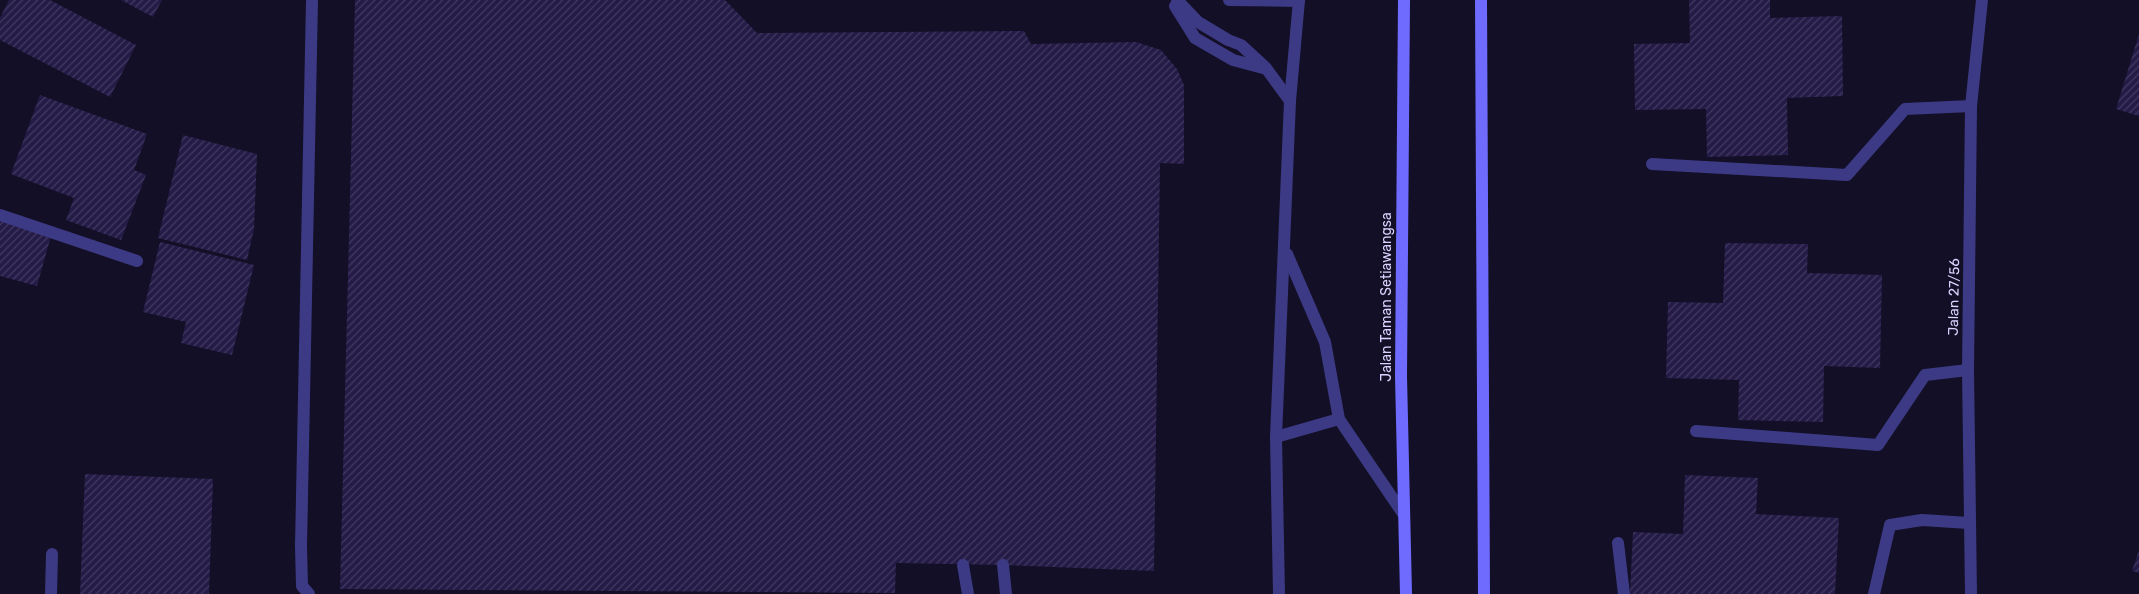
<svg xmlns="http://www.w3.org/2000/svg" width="2139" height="594" font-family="Rubik,sans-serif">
<defs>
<pattern id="building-hatch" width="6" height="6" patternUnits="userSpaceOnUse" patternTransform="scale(1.25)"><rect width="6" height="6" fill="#241b47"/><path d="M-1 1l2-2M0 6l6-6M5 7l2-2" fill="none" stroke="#433b63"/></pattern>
</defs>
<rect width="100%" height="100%" fill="#130f26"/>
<g fill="url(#building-hatch)">
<polygon points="9,0 50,0 136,45 110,97 0,40 0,18"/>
<polygon points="121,0 162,0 153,17"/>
<polygon points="355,0 725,0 757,33 1024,31 1031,44 1136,42 1161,50 1177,69 1184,85 1184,164 1160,163 1154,571 1003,565 896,563 895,593 340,589"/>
<polygon points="1689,0 1770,0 1770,18 1842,16 1843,96 1787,98 1788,155 1707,157 1706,109 1635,110 1634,44 1690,43"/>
<polygon points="2139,34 2139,116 2116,109"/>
<polygon points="40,95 147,134 134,170 146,175 121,240 66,220 74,198 11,174"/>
<polygon points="183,135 257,154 254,229 247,260 158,238"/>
<polygon points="0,221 51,236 37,286 0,276"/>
<polygon points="160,242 254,265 232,355 181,343 186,322 143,312"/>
<polygon points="1725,243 1808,244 1807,273 1882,275 1880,368 1824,366 1823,422 1738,420 1739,380 1666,378 1668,302 1723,303"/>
<polygon points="85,474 213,479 209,594 80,594"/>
<polygon points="1685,475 1758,478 1756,514 1839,518 1835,594 1630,594 1633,532 1683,534"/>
<polygon points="2139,550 2139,573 2132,571"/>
</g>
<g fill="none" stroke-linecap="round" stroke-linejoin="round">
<g stroke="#3d3a85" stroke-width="12">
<polyline points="1177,0 1198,22 1228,40 1241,45 1266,68 1290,101"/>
<polyline points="1229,0 1299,1"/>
<polyline points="1175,6 1195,38 1233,60 1263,68"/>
<polyline points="1652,164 1847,175 1905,109 1971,106"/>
<polyline points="0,215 137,261"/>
<polyline points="1287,254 1325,342 1339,419 1404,515"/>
<polyline points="1696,431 1878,445 1925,375 1968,370"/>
<polyline points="1276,437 1339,419"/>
<polyline points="1618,543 1624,594"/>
<polyline points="301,546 302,586 309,594"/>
<polyline points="963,565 968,594"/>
<polyline points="1003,565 1006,594"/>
<polyline points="51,594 52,554"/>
<polyline points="1279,594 1276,437 1290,101 1299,0"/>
<polyline points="1874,594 1890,525 1922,520 1969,523"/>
</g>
<g stroke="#3d3a85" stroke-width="12">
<polyline points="301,546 312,0"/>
<polyline points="1971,594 1968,370 1971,106 1982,0"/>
</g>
<g stroke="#6f6bff" stroke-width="12">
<polyline points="1404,0 1401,376 1406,594"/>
<polyline points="1481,0 1484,594"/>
</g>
</g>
<g text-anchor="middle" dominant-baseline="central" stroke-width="4.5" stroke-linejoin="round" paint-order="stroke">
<g font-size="14" fill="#d9d4ff" stroke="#130f26">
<text transform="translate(1386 297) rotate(-90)">Jalan Taman Setiawangsa</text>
<text transform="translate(1954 297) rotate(-89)">Jalan 27/56</text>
</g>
</g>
</svg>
